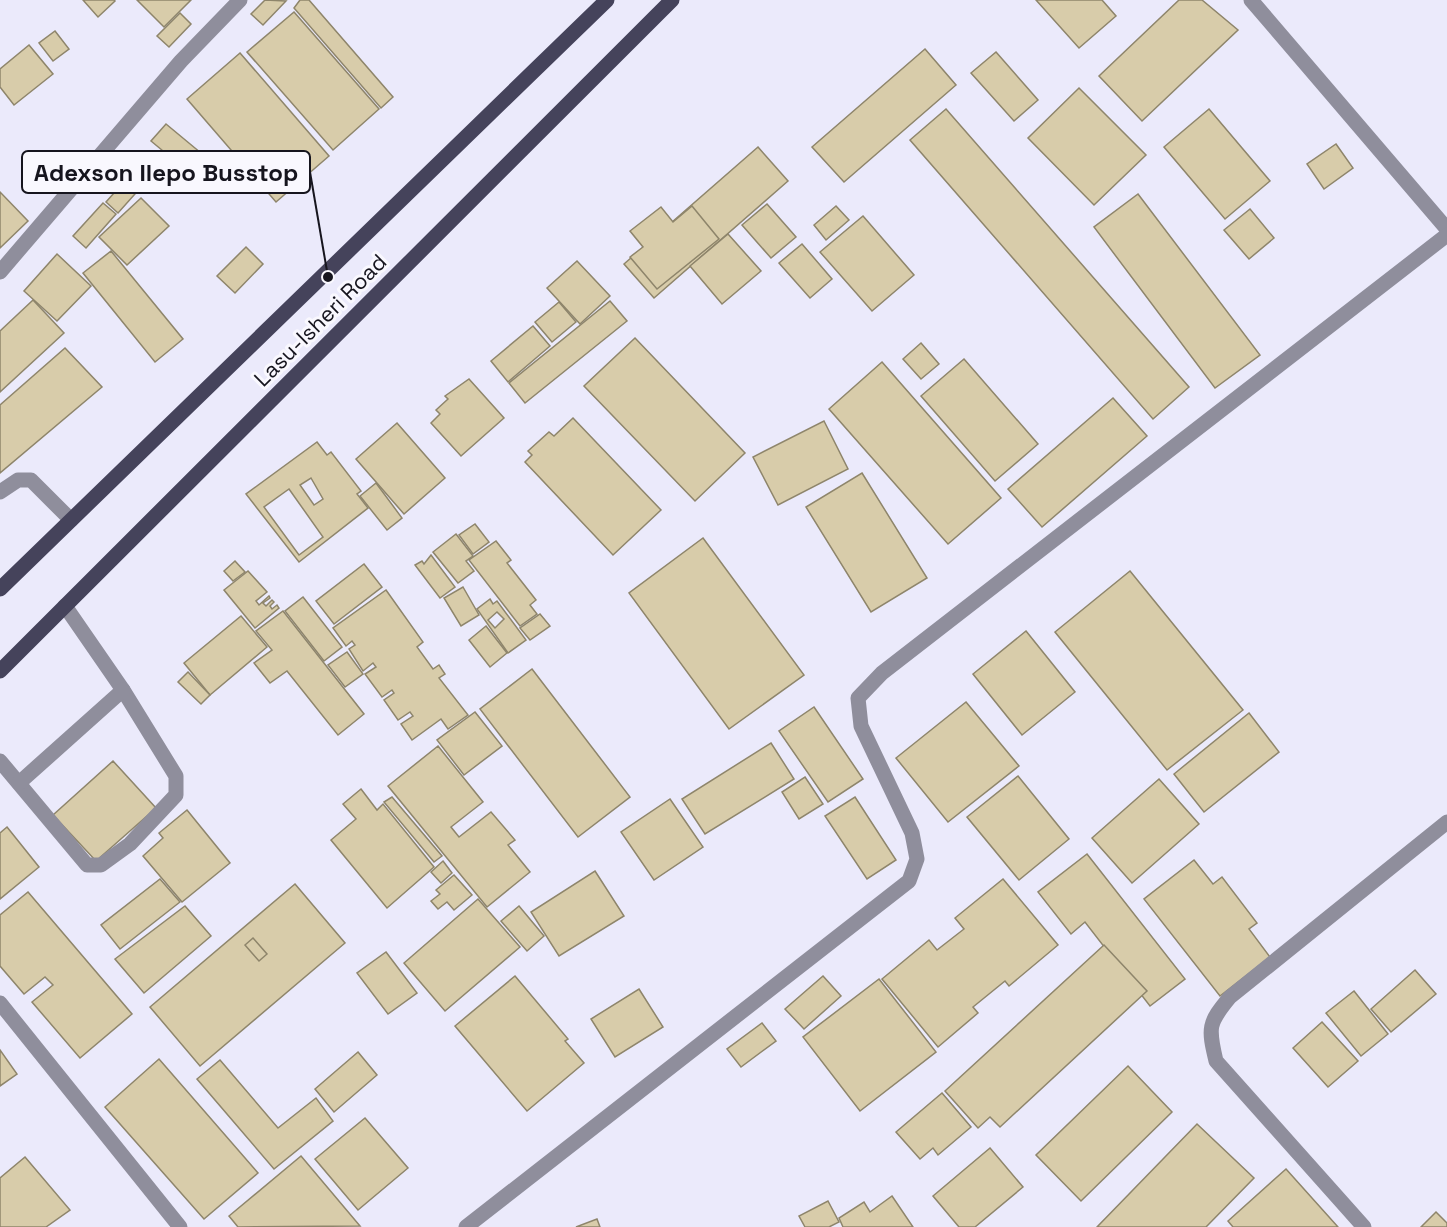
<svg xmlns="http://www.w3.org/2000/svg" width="1447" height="1227" font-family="'Space Grotesk',sans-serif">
<rect width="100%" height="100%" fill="#ebeafb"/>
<g fill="#d8ccaa" stroke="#8e856b" stroke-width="1.5" fill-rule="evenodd">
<polygon points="83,0 114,0 115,1 98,17"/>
<polygon points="137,0 191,0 164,27"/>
<polygon points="265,0 286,1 263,25 251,14"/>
<polygon points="300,0 309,0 393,97 381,108 294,8"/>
<polygon points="1036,0 1102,0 1116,16 1079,48"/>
<polygon points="1179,0 1202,0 1238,30 1142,121 1099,76"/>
<polygon points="294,12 379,109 333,150 247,52"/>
<polygon points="180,13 191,24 169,47 157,36"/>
<polygon points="55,31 69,49 53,61 39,43"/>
<polygon points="29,45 53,74 14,105 0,87 0,69"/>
<polygon points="925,49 956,85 844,182 812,147"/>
<polygon points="996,52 1038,100 1014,121 971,73"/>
<polygon points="240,53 329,156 276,202 187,99"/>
<polygon points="1079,88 1146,155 1094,205 1028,138"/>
<polygon points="946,109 1189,387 1153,419 910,140"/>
<polygon points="1209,109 1270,181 1225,219 1164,147"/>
<polygon points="166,124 207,158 192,175 151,141"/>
<polygon points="1336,144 1353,168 1324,189 1307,164"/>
<polygon points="758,147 788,181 654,298 624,264"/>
<polygon points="139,165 151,176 118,213 106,202"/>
<polygon points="0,192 28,221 0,248"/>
<polygon points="1138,194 1260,355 1215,388 1094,227"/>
<polygon points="141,198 169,226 127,265 99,237"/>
<polygon points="103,203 116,214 86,248 73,236"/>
<polygon points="767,204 796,237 771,258 742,225"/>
<polygon points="692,206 719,239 657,289 630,257 643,247 630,231 661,207 673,222"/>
<polygon points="836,206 849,220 826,240 814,225"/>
<polygon points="1250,209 1274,238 1249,259 1224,230"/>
<polygon points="863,216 914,275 872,311 820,252"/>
<polygon points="728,234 761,271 722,304 690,266"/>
<polygon points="802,244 832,279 810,298 779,263"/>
<polygon points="246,247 263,264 235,293 217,276"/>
<polygon points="111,251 183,339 155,362 83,273"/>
<polygon points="57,254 91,286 57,321 24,291"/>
<polygon points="577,261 610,296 580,324 547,288"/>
<polygon points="33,300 64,333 0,392 0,331"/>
<polygon points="610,301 627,321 525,403 509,383"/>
<polygon points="559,302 576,322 552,342 535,322"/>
<polygon points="533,326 550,346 508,382 491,361"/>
<polygon points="635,338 745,453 695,501 584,386"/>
<polygon points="921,343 939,364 921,379 903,359"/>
<polygon points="65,348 102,387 0,473 0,405"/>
<polygon points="964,359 1038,444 995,481 921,396"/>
<polygon points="882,362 1001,498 948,544 829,409"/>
<polygon points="469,379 504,418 461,456 431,423 440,414 436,410 448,399 445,396"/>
<polygon points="1113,398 1147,436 1042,527 1008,489"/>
<polygon points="573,418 661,510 613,555 525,462 532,455 528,451 549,432 554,436"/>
<polygon points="824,421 848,469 778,505 753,457"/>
<polygon points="397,423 445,478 404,514 356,459"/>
<path d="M 317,442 L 327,455 L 331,452 L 361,491 L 357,494 L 368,508 L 299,562 L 246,494 ZM 311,478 L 323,499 L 314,505 L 300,485 ZM 289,489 L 323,537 L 299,555 L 264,507 Z"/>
<polygon points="862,473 927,578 871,612 806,507"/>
<polygon points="376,483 402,518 387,530 360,496"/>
<polygon points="475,524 489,542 473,554 459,535"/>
<polygon points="456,534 473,556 466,561 474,571 458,583 433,552"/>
<polygon points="703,538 804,675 729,729 629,593"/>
<polygon points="496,541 511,560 507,563 536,600 530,605 537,614 520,626 469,560"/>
<polygon points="431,555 455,587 440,598 415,565 422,561 424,564"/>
<polygon points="235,561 245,572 233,581 224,571"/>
<polygon points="364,564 382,587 334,624 316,601"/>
<polygon points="248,571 267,592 256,601 259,605 269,596 270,598 263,603 266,606 272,600 274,602 270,606 272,609 277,605 279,608 255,628 224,590"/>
<polygon points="1130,571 1243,710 1167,770 1055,632"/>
<polygon points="463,587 479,615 461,626 444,598"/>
<polygon points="386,590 423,642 417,647 433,669 439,665 445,674 439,678 468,715 448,729 441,719 412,740 401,724 413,716 410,712 398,720 384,700 394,693 392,690 382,697 365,674 376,667 373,663 363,671 349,649 355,645 352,641 346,646 333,628"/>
<polygon points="303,597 342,647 324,661 285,611"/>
<path d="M 490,599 L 493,604 L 497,601 L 526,640 L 508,653 L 477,609 ZM 497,612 L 504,619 L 495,628 L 488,620 Z"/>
<polygon points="283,611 364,714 338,735 287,671 270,683 254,663 272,650 256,631"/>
<polygon points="540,614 550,626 530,640 520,628"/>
<polygon points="241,616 267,647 210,695 184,663"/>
<polygon points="486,626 507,653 490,667 469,640"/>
<polygon points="1026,631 1075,692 1022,735 973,674"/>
<polygon points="347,652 363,674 345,687 328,665"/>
<polygon points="532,669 630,797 578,837 480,709"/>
<polygon points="188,672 210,695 201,704 178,682"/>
<polygon points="966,702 1019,766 948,822 896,758"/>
<polygon points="814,707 863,779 828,802 779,731"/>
<polygon points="475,712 502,746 464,775 437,740"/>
<polygon points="1249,713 1279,752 1204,812 1174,774"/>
<polygon points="771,743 794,779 705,834 682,799"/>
<polygon points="438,746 483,802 451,827 459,837 491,812 515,840 508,845 530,872 487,907 388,786"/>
<polygon points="113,761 156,808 96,861 53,815"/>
<polygon points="1018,776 1069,839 1019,880 967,817"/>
<polygon points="805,777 823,804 799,819 782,792"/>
<polygon points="1159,779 1199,824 1132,883 1092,838"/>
<polygon points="361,789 377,810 383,804 434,867 387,908 331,840 356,819 343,804"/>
<polygon points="392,797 442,856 434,862 384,802"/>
<polygon points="855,797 896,860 867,879 825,816"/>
<polygon points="670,799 703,847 654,880 621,832"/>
<polygon points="187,810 230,863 182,902 143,856 163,838 159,833"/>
<polygon points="7,827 39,867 0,899 0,833"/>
<polygon points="1087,854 1185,979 1150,1006 1085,922 1071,934 1038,892"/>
<polygon points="1194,860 1213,884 1222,877 1257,923 1249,929 1270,957 1220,996 1144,899"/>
<polygon points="443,861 452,873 441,883 431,872"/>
<polygon points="595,871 624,916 559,956 531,912"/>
<polygon points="454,875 472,895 454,910 447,902 438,909 431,901 440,894 436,890"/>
<polygon points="160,879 180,902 120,949 101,925"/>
<polygon points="1003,879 1058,945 1009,986 1005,981 973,1007 978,1013 938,1047 882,979 929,940 937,950 964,929 955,918"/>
<polygon points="295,884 345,943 200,1066 150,1007"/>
<polygon points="28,892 132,1014 80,1058 32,1002 53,985 45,977 24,994 0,966 0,915"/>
<polygon points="478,899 520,947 445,1011 404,963"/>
<polygon points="185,906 211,936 144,993 115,959"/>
<polygon points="519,906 544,936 527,951 501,921"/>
<polygon points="253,938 267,954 259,961 245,945"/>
<polygon points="1104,945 1147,991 1000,1127 990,1117 978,1128 945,1091"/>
<polygon points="386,952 417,993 388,1014 357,973"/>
<polygon points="1415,970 1436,994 1391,1032 1371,1009"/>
<polygon points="515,976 568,1039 565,1041 584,1063 527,1111 455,1026"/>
<polygon points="823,976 841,996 804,1029 785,1009"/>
<polygon points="879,979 936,1052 860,1111 803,1037"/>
<polygon points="639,989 663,1027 615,1057 591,1019"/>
<polygon points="1354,991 1388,1034 1361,1056 1326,1013"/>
<polygon points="1322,1022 1358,1061 1328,1087 1293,1048"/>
<polygon points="762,1023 776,1041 741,1067 727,1049"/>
<polygon points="0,1050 17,1074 0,1086"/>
<polygon points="358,1052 377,1075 334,1112 315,1089"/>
<polygon points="159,1059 258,1173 204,1219 105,1107"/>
<polygon points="220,1060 278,1128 316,1098 333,1121 274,1169 197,1079"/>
<polygon points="1128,1066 1172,1112 1081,1201 1036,1155"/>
<polygon points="942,1093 971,1127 938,1155 933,1148 920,1159 896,1132"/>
<polygon points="365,1118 408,1168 358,1210 315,1159"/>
<polygon points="1197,1124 1254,1178 1206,1227 1097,1227"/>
<polygon points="990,1148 1023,1187 975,1227 959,1227 933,1196"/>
<polygon points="301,1156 360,1226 238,1227 229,1216"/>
<polygon points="25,1157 70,1210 46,1227 0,1227 0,1178"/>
<polygon points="1286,1169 1338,1227 1233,1227 1228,1221"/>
<polygon points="892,1196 913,1227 843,1227 839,1218 864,1202 870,1212"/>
<polygon points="828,1201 839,1222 829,1227 805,1227 799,1216"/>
<polygon points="1436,1212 1447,1223 1447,1227 1421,1227"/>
<polygon points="597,1219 600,1227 576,1227"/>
</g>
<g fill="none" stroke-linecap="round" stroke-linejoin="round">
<g stroke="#8f8e9c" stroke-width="15">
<polyline points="0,492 18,480 31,480 71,520"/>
<polyline points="0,761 87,865 101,865 130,844 176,795 176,776 123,690 65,606"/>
<polyline points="19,783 123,690"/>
</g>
<g stroke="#8f8e9c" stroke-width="15">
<polyline points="1251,0 1447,229"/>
<polyline points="0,272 181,61 240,0"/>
<polyline points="0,1003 180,1227"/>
<polyline points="466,1227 909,881 917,859 912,833 861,726 858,698 882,673 1447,235"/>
<path d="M 1364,1227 L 1216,1061 C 1208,1028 1208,1023 1230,997 L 1447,822"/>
</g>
<g stroke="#45435b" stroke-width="15">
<polyline points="0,589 607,0"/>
<polyline points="0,671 672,0"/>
</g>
</g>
<g text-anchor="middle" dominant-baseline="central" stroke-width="6" stroke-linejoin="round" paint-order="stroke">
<g font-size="22" fill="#16151e" stroke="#f9f8fe">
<text transform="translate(320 320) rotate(-45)">Lasu-Isheri Road</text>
</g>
</g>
<path fill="none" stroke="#16151e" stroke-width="2" d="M328 277L310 172"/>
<circle fill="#16151e" stroke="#f9f8fe" stroke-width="2" cx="328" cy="277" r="6"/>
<rect fill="#f9f8fe" stroke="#16151e" stroke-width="2" x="22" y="151" width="288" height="42" rx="6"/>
<g font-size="24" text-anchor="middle" font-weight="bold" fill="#16151e">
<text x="166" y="181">Adexson Ilepo Busstop</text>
</g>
</svg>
